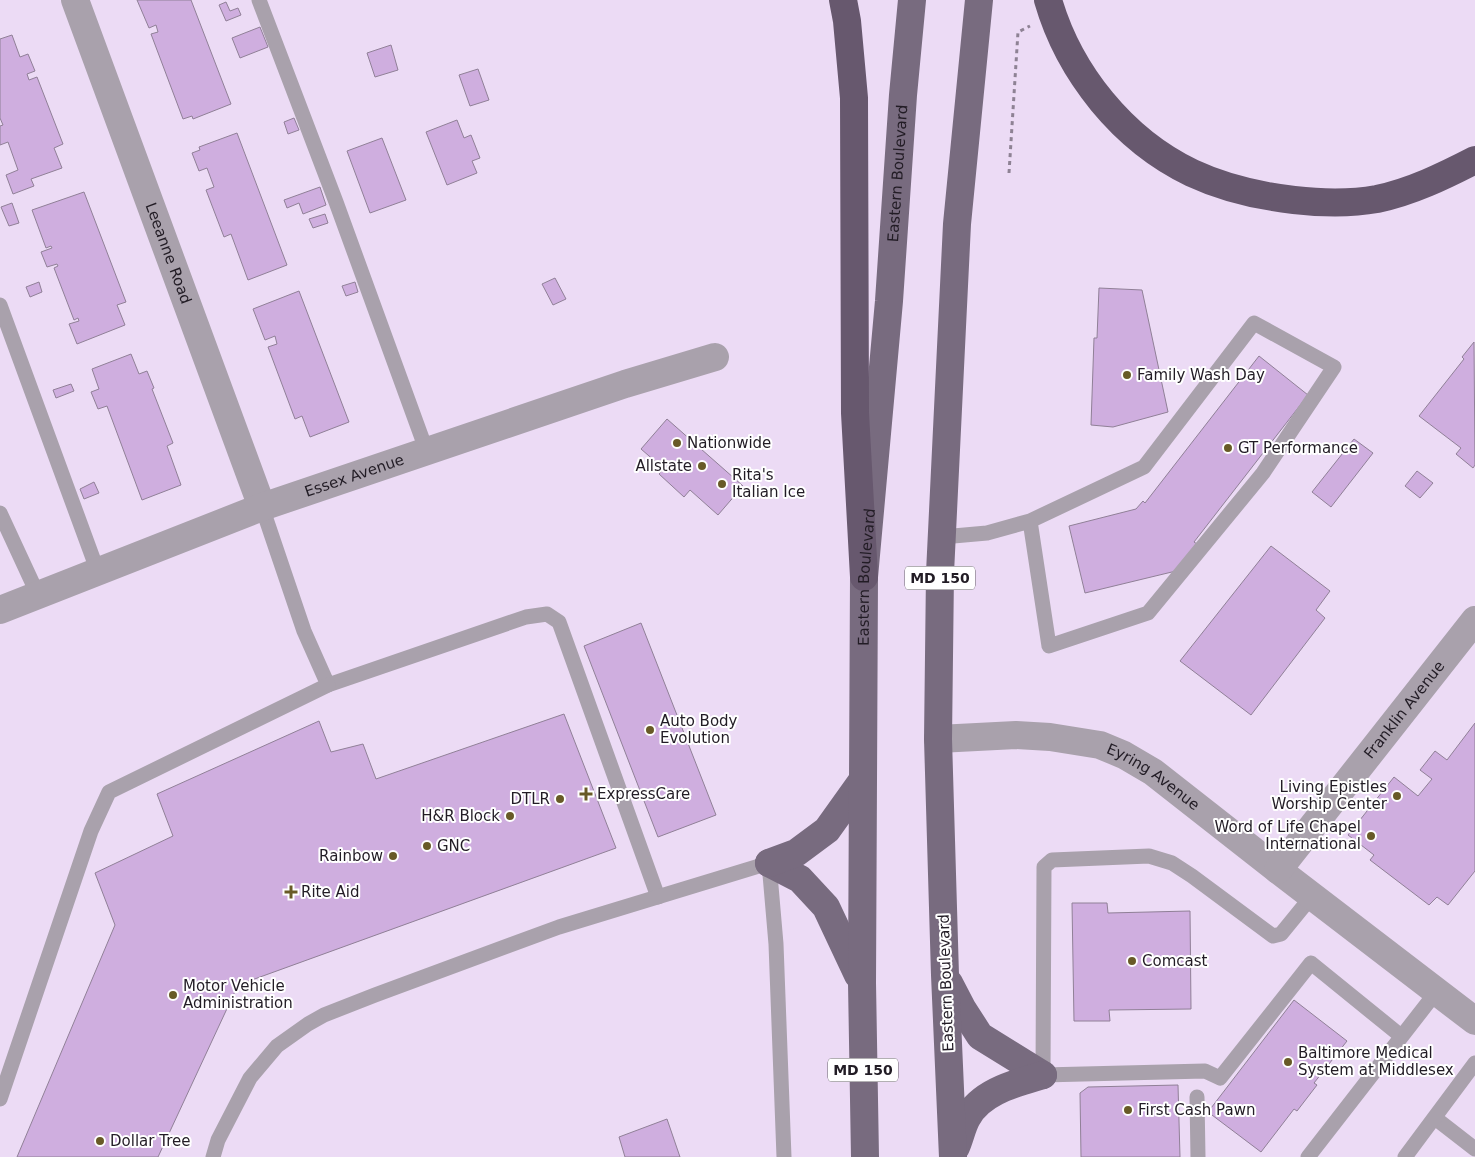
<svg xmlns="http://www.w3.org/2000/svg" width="1475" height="1157" font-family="'DejaVu Sans',sans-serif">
<rect width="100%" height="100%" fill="#ecdbf5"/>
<g fill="#cfaedf" stroke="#908097">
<polygon points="137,0 191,0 231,104 193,119 192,116 183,119 151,34 158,32 156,25 149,28"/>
<polygon points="226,2 230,11 238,8 241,15 226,21 219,5"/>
<polygon points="260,27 268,47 240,58 232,38"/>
<polygon points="12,35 20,57 28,54 35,71 27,74 29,80 37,77 63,144 54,148 62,168 31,179 34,186 13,194 6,175 18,170 8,142 0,145 0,126 3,125 0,118 0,39"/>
<polygon points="391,45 398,70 375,77 367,53"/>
<polygon points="478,69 489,100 470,106 459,75"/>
<polygon points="294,118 299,130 288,134 284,122"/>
<polygon points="457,120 464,138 471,135 480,158 472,161 477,173 447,185 426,132"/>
<polygon points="237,133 287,265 248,280 231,234 224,237 206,190 214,187 207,168 199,171 192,153 200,150 199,147"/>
<polygon points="382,138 406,200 370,213 347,151"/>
<polygon points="320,187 326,205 303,214 299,203 287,208 284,200"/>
<polygon points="84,192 126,302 117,305 125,325 77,344 69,324 79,321 78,318 74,320 54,268 58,266 57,264 47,267 41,252 52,248 51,246 46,248 32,210"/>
<polygon points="12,203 19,223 9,226 1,207"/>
<polygon points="325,214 328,223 313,228 309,219"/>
<polygon points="555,278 566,299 553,305 542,284"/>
<polygon points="39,282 42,292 30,297 26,287"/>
<polygon points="355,282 358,292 346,296 342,286"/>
<polygon points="1099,288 1142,290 1168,412 1113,427 1091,425 1094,338 1097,338"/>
<polygon points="299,291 349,422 310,437 302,416 295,419 268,347 277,344 275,336 265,340 253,309"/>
<polygon points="1474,342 1475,465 1473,468 1456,454 1461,448 1419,416 1464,359 1462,357"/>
<polygon points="131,354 139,374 147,371 154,388 152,389 173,443 167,446 181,485 142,500 107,406 98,409 91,392 99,389 92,369"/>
<polygon points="1259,356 1308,395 1194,542 1197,544 1176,571 1085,593 1069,526 1136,509 1143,501 1145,503"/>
<polygon points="71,384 74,391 56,398 53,390"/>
<polygon points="667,419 743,486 718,515 690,490 684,497 659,474 664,469 641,449"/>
<polygon points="1354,439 1373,453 1331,507 1312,492"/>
<polygon points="1417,471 1433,483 1420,498 1405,486"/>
<polygon points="94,482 99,493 84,499 80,489"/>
<polygon points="1271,546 1330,591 1316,610 1325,618 1251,715 1180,661"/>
<polygon points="641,623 716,815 658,837 584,646"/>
<polygon points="564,714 616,848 238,985 158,1157 17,1157 115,925 95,873 173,836 157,794 319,721 331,752 363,744 376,779"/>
<polygon points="1475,723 1475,871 1448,905 1437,897 1429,905 1370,860 1374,855 1348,835 1394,777 1418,796 1432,779 1420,770 1435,751 1447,760"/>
<polygon points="1072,903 1107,903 1108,913 1190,911 1191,1009 1109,1010 1110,1021 1074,1021"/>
<polygon points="1294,1000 1347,1041 1314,1083 1317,1085 1297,1111 1294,1109 1261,1152 1208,1112"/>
<polygon points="1178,1085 1180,1157 1081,1157 1080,1093 1088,1087"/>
<polygon points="667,1119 680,1157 625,1157 619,1137"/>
</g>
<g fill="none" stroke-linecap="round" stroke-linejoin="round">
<polyline stroke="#8e8294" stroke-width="3" stroke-dasharray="4 4" stroke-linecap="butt" points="1009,173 1018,32 1030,26"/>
<g stroke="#a9a1ac" stroke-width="15">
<polyline points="259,0 336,202 427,452"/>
<polyline points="0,305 98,572"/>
<polyline points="262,507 304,631 328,685 526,617 547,614 559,622 658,897"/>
<polyline points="0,513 38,595"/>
<polyline points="942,537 987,533 1030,521 1144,467 1254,323 1334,367 1263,473 1148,613 1049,646 1030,521"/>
<polyline points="1312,896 1281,934 1273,936 1192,876 1172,863 1149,856 1052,860 1044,867 1043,1075 1205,1071 1220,1078 1311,963 1401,1036"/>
<polyline points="1197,1097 1198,1157"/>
<polyline points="0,1099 91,831 109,792 328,685"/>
<polyline points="1435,1118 1475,1149"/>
<polyline points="213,1157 218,1140 250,1078 277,1046 308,1024 324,1015 375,995 559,927 769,863 776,944 784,1157"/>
<polyline points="1308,1157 1437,991"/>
<polyline points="1405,1157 1475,1063"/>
</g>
<g stroke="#a9a1ac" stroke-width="28">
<path id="s1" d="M 75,0 L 262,507"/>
<path id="s2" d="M 0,610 L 262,507 L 625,384 L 715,357"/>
<path id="s3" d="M 938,739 L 1016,735 L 1050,737 L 1100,745 L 1124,755 L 1153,772 L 1278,870 L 1475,1021"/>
<path id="s4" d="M 1278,870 L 1475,620"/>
</g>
<g stroke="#786b7f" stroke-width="28">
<polyline points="769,863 800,879 826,907 858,975"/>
<polyline points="769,863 796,853 827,830 862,781"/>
<polyline points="949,983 962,1008 980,1036 1043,1075"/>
<path d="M 956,1147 C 960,1138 962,1127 967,1118 C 981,1091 1017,1083 1043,1075"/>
<path id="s5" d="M 865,1157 L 862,983 L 864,577 L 889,301 L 903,95 L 912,0"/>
<polyline points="953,1157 945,975 938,739 940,573 957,224 979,0"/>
</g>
<g stroke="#67586e" stroke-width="28">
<polyline points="843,0 847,21 854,98 855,413 864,577"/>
<path d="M 1048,0 C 1069,73 1123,140 1192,173 C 1224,188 1259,196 1294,200 C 1321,203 1349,204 1377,199 C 1411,192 1444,176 1475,160"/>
</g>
</g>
<g fill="#685a27" stroke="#fff" stroke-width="2">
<circle cx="1127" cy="375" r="5"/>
<circle cx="677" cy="443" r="5"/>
<circle cx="1228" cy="448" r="5"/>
<circle cx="702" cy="466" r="5"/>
<circle cx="722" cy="484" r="5"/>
<circle cx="650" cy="730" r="5"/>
<path d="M583.5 786.5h5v5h5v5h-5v5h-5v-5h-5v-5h5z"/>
<circle cx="1397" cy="796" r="5"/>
<circle cx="560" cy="799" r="5"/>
<circle cx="510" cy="816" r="5"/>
<circle cx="1371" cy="836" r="5"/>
<circle cx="427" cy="846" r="5"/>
<circle cx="393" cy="856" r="5"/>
<path d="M288.5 884.5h5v5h5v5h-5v5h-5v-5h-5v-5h5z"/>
<circle cx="1132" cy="961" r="5"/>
<circle cx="173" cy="995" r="5"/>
<circle cx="1288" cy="1062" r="5"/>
<circle cx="1128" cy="1110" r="5"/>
<circle cx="100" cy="1141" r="5"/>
</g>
<g text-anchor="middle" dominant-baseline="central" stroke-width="4" stroke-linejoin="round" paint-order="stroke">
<g fill="#fff" stroke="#646066" stroke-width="1">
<rect x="905" y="566.5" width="70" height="23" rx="4"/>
<rect x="828" y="1058.5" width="70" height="23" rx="4"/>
</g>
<g font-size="14" font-weight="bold" fill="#221c25">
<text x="940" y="578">MD 150</text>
<text x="863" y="1070">MD 150</text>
</g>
<g font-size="15" fill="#221c25" stroke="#fff">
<text stroke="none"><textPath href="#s5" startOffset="985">Eastern Boulevard</textPath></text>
<text stroke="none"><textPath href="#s1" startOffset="270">Leeanne Road</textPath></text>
<text stroke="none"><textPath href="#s2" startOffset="379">Essex Avenue</textPath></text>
<text stroke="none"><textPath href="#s5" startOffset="580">Eastern Boulevard</textPath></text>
<text stroke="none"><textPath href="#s4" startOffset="204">Franklin Avenue</textPath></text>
<text stroke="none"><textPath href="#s3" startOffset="225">Eyring Avenue</textPath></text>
<text transform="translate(946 983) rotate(-92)">Eastern Boulevard</text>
</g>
<g font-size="15" fill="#221c25" stroke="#fff" text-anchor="start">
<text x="1137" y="375">Family Wash Day</text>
<text x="687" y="443">Nationwide</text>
<text x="1238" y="448">GT Performance</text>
<text x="692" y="466" text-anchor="end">Allstate</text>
<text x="732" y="475">Rita's<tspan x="732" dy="17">Italian Ice</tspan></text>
<text x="660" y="721">Auto Body<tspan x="660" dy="17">Evolution</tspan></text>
<text x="1387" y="787" text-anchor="end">Living Epistles<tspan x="1387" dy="17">Worship Center</tspan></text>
<text x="597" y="794">ExpressCare</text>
<text x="550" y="799" text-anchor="end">DTLR</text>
<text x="500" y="816" text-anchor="end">H&amp;R Block</text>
<text x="1361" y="827" text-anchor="end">Word of Life Chapel<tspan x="1361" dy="17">International</tspan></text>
<text x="437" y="846">GNC</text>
<text x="383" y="856" text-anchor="end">Rainbow</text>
<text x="301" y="892">Rite Aid</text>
<text x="1142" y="961">Comcast</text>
<text x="183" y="986">Motor Vehicle<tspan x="183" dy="17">Administration</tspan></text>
<text x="1298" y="1053">Baltimore Medical<tspan x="1298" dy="17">System at Middlesex</tspan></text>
<text x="1138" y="1110">First Cash Pawn</text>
<text x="110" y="1141">Dollar Tree</text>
</g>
</g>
</svg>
